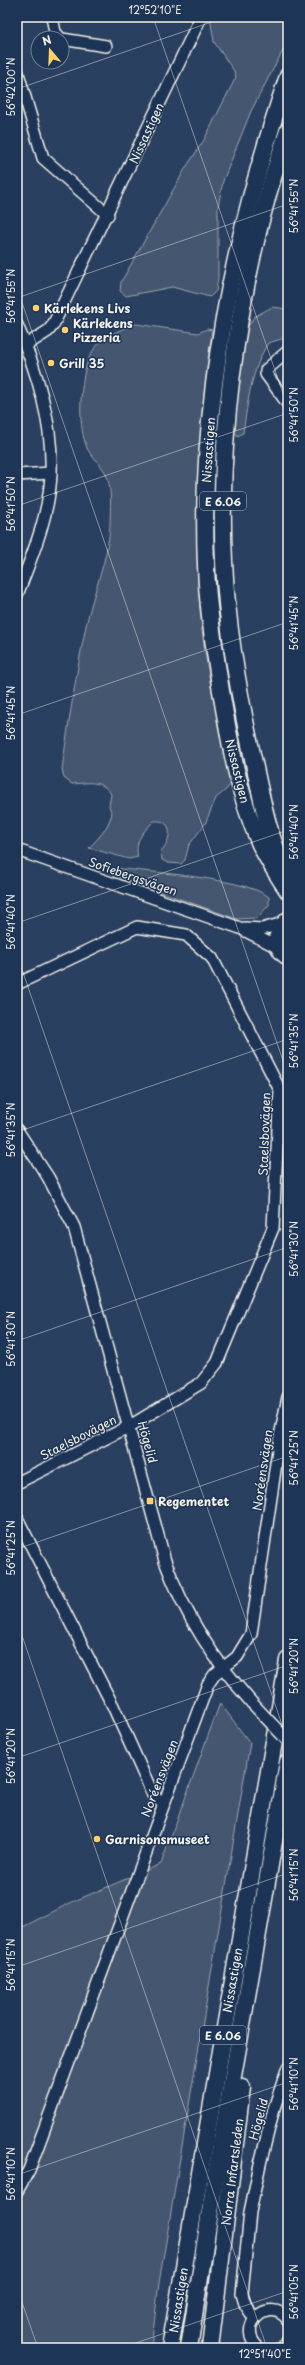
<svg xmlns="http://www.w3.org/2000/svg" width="305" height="2365" font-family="'Playpen Sans',sans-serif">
<rect width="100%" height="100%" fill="#2a4060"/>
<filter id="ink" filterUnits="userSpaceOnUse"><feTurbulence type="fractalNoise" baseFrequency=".025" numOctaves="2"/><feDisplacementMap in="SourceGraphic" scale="8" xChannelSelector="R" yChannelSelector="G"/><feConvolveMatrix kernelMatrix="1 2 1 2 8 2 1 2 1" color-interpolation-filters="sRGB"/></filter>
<g filter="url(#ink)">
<g fill="#445771" stroke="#9ca4ac">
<polygon points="210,17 288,17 288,41 251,111 223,181 218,207 218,277 216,291 210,297 172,287 126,296 120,291 121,282 185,169 204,140 236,77 234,71 214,42"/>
<path d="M 272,307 L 288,309 L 288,337 L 268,343 C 251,371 248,401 243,433 L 238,436 L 235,432 L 234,424 L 247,328 L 254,317 Z"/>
<path d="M 136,324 L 198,333 L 207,329 L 212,330 C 198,429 191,530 202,630 C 208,681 221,732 231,782 L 227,789 L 216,798 L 205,824 L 189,845 L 185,860 L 181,864 L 168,863 L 162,860 L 161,851 C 172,840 174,819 154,821 C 143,832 134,841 138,857 L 129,859 L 89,848 C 101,835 106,831 112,814 L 109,806 L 111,794 C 101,779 88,783 72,784 L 64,778 L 62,769 C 69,721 76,673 86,626 C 93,592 108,560 110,526 C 110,509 113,487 105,472 C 100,463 91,457 87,448 C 78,426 80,392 85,370 C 92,341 110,333 136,324 Z"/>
<path d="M 114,868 C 148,872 246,878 269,897 L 269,905 L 257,918 L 237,919 L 118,877 Z"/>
<polygon points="220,1703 250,1743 159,2283 151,2348 17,2348 17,1930 70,1903 161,1864"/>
</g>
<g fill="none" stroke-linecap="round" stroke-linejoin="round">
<g stroke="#f4f1e8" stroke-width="14">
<g id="minor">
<polyline points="52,17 55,32 60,38"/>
<polyline points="62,39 106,46"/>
<polyline points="17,70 43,158 108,215"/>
<path d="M 17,325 C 37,371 53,422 51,472 C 50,514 32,556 17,595"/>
<polyline points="26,345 48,331 53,325 201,17"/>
<polyline points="288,351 266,370 266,374 288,404"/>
<polyline points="17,475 51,473"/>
<polyline points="17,850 240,928 279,948"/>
<polyline points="245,928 262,929 284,923"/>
<polyline points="17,984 137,927 186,935 212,958 280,1090 273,1228 217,1363 201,1383 130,1426 17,1483"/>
<path d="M 17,1130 L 48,1177 L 74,1227 L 165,1561 C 185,1616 214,1660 252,1703"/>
<polyline points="17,1518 113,1706 154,1797 163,1803"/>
<polyline points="17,2191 29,2170 55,2100 208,1684 215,1674 237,1657 251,1634 280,1436 288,1397"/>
<polyline points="254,2318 245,2304 242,2294 250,2212 260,2164 274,2108 288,2067"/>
<path d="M 259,2348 C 234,2328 269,2294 288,2320"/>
<polyline points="281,2348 288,2341"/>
</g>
</g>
<g stroke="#f4f1e8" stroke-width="19">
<g id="highway">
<path d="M 288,76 C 234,233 199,397 206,564 C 207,604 214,645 220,685 C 229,738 238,795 260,844 C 268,861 278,876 288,891"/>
<path d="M 288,131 C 242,262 217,423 224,562 C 227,627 238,691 252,754 C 261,794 268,839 288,875"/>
<path d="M 288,920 C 275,930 273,947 288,957"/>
<polyline points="170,2348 288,1660"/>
<polyline points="189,2348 216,2173 288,1762"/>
<polyline points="210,2348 242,2087"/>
</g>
</g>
<use href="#minor" stroke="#1d3557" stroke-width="11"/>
<use href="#highway" stroke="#1d3557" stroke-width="16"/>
<g stroke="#f4f1e8" stroke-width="14" stroke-linecap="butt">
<polyline id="minor-bridge" points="252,1703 288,1741"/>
</g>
<use href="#minor-bridge" stroke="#1d3557" stroke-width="11"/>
</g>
</g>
<path fill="none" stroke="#f4f1e8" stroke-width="1" stroke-opacity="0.45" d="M 153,17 L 288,408M 17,89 L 226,17M 17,288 L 288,1075M 17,298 L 288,204M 17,506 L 288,413M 17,715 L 288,622M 17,923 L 288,830M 17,955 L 288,1742M 17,1132 L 288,1039M 17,1341 L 288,1247M 17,1549 L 288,1456M 17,1621 L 267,2348M 17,1758 L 288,1665M 17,1967 L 288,1873M 17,2175 L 288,2082M 17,2288 L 38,2348M 121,2348 L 288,2291"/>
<g fill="#ffd166" stroke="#1d3557" stroke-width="1.5">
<circle cx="36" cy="308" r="4"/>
<circle cx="65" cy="330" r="4"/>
<circle cx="51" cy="363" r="4"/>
<rect x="146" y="1497" width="8" height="8" rx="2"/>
<circle cx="97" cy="1839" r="4"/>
</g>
<g text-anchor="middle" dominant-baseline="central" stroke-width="3" stroke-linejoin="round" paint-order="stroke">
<g fill="#1d3557" stroke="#b4b9bc" stroke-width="1">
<rect x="200" y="492" width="46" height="18" rx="3"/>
<rect x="200" y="2026" width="46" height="18" rx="3"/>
</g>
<g font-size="11" font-weight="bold" fill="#f4f1e8">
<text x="223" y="501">E 6.06</text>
<text x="223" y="2035">E 6.06</text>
</g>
<g font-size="12" fill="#f4f1e8" stroke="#1d3557">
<text transform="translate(146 133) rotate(-65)">Nissastigen</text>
<text transform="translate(208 450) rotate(-86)">Nissastigen</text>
<text transform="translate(238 771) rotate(76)">Nissastigen</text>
<text transform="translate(133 876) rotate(19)">Sofiebergsvägen</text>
<text transform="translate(264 1134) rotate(-88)">Staelsbovägen</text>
<text transform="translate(78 1437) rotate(-27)">Staelsbovägen</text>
<text transform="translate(148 1442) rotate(75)">Högelid</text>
<text transform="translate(262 1470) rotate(-82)">Noréensvägen</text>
<text transform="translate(159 1778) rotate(-69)">Noréensvägen</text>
<text transform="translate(232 1980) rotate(-80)">Nissastigen</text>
<text transform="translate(258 2119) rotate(-75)">Högelid</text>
<text transform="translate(232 2172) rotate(-83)">Norra Infartsleden</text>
<text transform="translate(178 2300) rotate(-81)">Nissastigen</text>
</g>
<g font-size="12" font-weight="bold" fill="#f4f1e8" stroke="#1d3557" text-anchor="start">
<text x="44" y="308">Kärlekens Livs</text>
<text x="73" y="323">Kärlekens<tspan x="73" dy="14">Pizzeria</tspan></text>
<text x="59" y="363">Grill 35</text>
<text x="158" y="1501">Regementet</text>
<text x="105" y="1839">Garnisonsmuseet</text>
</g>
</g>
<rect width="305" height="2365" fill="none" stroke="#1d3557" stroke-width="44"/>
<g transform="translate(50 50) rotate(341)"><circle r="19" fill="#1d3557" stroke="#738091"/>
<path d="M0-3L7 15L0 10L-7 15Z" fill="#ffd166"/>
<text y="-6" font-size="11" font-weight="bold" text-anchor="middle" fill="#f4f1e8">N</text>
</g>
<rect x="22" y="22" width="261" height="2321" fill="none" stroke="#f4f1e8" stroke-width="1.5"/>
<g font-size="10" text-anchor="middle" fill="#f4f1e8">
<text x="155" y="14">12°52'10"E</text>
<text transform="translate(11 87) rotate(-90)" y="4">56°42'00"N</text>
<text transform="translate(294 206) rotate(-90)" y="4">56°41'55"N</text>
<text transform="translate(11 296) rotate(-90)" y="4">56°41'55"N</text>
<text transform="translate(294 415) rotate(-90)" y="4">56°41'50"N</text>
<text transform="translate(11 504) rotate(-90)" y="4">56°41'50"N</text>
<text transform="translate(294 623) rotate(-90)" y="4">56°41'45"N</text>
<text transform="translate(11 713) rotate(-90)" y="4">56°41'45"N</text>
<text transform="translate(294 832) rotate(-90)" y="4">56°41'40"N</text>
<text transform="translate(11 922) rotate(-90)" y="4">56°41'40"N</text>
<text transform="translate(294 1041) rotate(-90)" y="4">56°41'35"N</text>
<text transform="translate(11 1130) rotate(-90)" y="4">56°41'35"N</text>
<text transform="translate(294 1249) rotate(-90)" y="4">56°41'30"N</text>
<text transform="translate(11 1339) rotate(-90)" y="4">56°41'30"N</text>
<text transform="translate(294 1458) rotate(-90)" y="4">56°41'25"N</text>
<text transform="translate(11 1548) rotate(-90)" y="4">56°41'25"N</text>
<text transform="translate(294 1666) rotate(-90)" y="4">56°41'20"N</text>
<text transform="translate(11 1756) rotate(-90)" y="4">56°41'20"N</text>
<text transform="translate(294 1875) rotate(-90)" y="4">56°41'15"N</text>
<text transform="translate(11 1965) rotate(-90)" y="4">56°41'15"N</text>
<text transform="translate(294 2084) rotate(-90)" y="4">56°41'10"N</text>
<text transform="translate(11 2174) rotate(-90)" y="4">56°41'10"N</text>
<text transform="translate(294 2292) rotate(-90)" y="4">56°41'05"N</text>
<text x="265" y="2358">12°51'40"E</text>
</g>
</svg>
